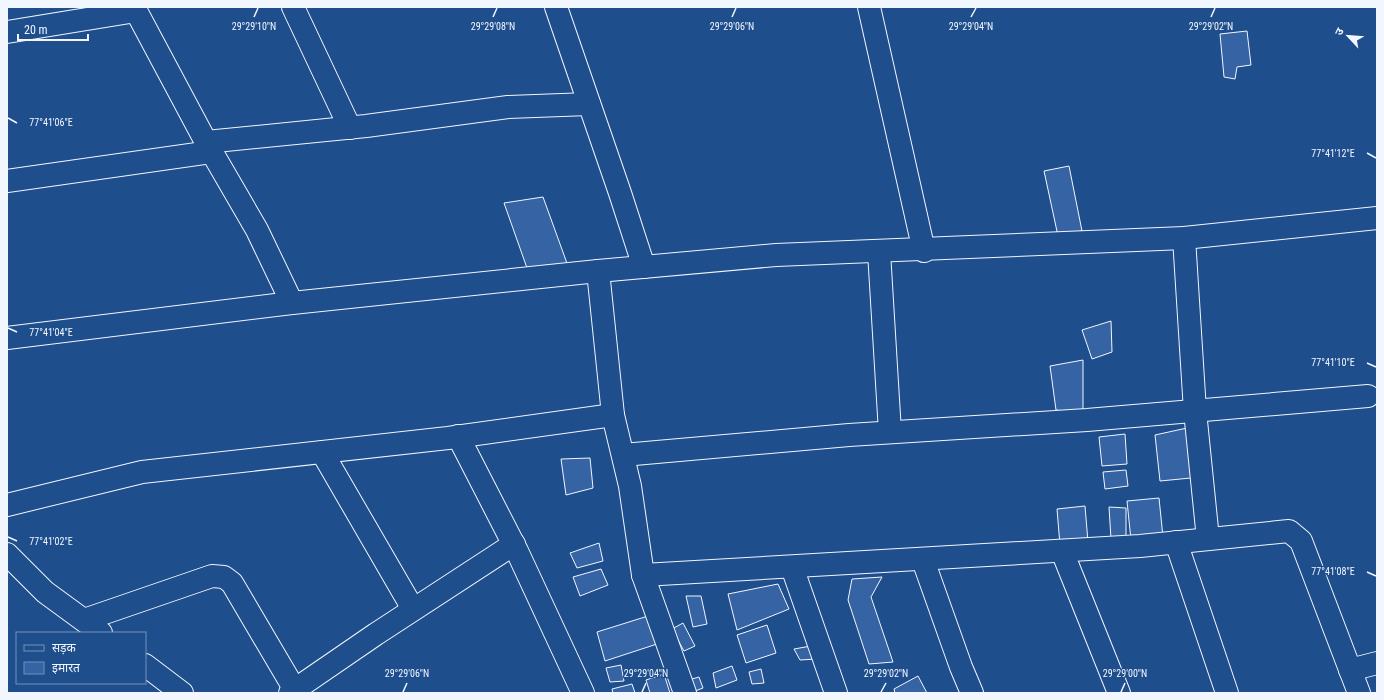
<svg xmlns="http://www.w3.org/2000/svg" width="1384" height="700" font-family="'Roboto Condensed','Noto Sans Devanagari',sans-serif">
<rect width="100%" height="100%" fill="#1f4e8c"/>
<g fill="#3563a3" stroke="#f2f6ff">
<polygon points="1247,31 1251,65 1237,67 1235,79 1224,77 1220,34"/>
<polygon points="1069,166 1082,231 1058,236 1044,171"/>
<polygon points="543,197 568,266 527,268 504,203"/>
<polygon points="1111,321 1112,352 1092,359 1082,330"/>
<polygon points="1083,360 1083,410 1074,412 1056,410 1050,366"/>
<polygon points="1187,428 1191,478 1160,481 1155,435"/>
<polygon points="1125,434 1127,464 1102,466 1099,437"/>
<polygon points="590,458 593,488 566,495 561,459"/>
<polygon points="1126,470 1128,486 1105,489 1103,472"/>
<polygon points="1159,498 1163,537 1131,540 1127,501"/>
<polygon points="1085,506 1088,542 1060,545 1057,509"/>
<polygon points="1109,507 1126,508 1126,539 1111,539"/>
<polygon points="599,543 603,561 577,568 570,553"/>
<polygon points="601,569 608,585 580,596 573,577"/>
<polygon points="882,577 871,597 893,662 869,664 848,600 852,579"/>
<polygon points="778,584 789,609 737,630 728,594"/>
<polygon points="686,596 701,596 707,624 693,627"/>
<polygon points="648,616 657,644 605,661 597,632"/>
<polygon points="683,623 695,646 684,651 672,629"/>
<polygon points="767,625 776,653 746,663 737,635"/>
<polygon points="811,646 817,659 800,660 794,649"/>
<polygon points="621,665 624,681 610,682 606,668"/>
<polygon points="732,666 737,680 716,688 713,673"/>
<polygon points="761,669 764,683 752,684 749,672"/>
<polygon points="664,674 670,693 650,693 646,680"/>
<polygon points="918,676 927,693 895,693 894,689"/>
<polygon points="699,677 703,688 690,693 685,681"/>
<polygon points="632,684 635,693 613,693 612,689"/>
</g>
<g fill="none" stroke-linecap="round" stroke-linejoin="round">
<g stroke="#f2f6ff" stroke-width="24">
<g id="minor">
<polyline points="134,7 206,142 257,230 292,303"/>
<polyline points="293,7 350,128"/>
<polyline points="556,7 620,193 644,267"/>
<polyline points="869,7 924,251"/>
<polyline points="7,32 136,11"/>
<polyline points="206,142 366,126 508,107 589,104"/>
<polyline points="7,181 211,152"/>
<polyline points="1184,238 1195,411 1208,539"/>
<polyline points="879,252 890,432"/>
<polyline points="598,271 613,415"/>
<polyline points="7,338 292,303 598,271 776,255 1184,238 1377,218"/>
<polyline points="458,436 517,551 583,693"/>
<polyline points="322,452 413,609"/>
<polyline points="623,455 849,435 1087,420 1368,396"/>
<polyline points="7,505 142,472 448,438 613,415 630,486 643,575 685,693"/>
<polyline points="1176,542 1227,693"/>
<polyline points="1062,551 1119,693"/>
<polyline points="7,554 45,592 101,633"/>
<polyline points="923,560 961,667 972,693"/>
<polyline points="792,567 836,693"/>
<polyline points="643,575 1140,546 1289,531 1301,541 1359,693"/>
<polyline points="84,620 212,576 224,577 232,583 295,690"/>
<polyline points="145,665 182,693"/>
<polyline points="1350,670 1377,663"/>
<polyline points="290,693 376,634 514,544"/>
</g>
</g>
<use href="#minor" stroke="#1f4e8c" stroke-width="22"/>
</g>
<path fill="none" stroke="#f2f6ff" stroke-width="1.5" d="M 254,17 L 258,8M 493,17 L 497,8M 732,17 L 736,8M 971,17 L 976,8M 1211,17 L 1215,8M 8,118 L 17,123M 1367,153 L 1376,158M 8,328 L 17,332M 1367,363 L 1376,367M 8,537 L 17,541M 1367,572 L 1376,576M 403,692 L 407,683M 642,692 L 646,683M 881,692 L 886,683M 1121,692 L 1125,683"/>
<g font-size="10" text-anchor="middle" fill="#f2f6ff" stroke="#1f4e8c" stroke-width="3" stroke-linejoin="round" paint-order="stroke">
<text x="254" y="30">29°29'10"N</text>
<text x="493" y="30">29°29'08"N</text>
<text x="732" y="30">29°29'06"N</text>
<text x="971" y="30">29°29'04"N</text>
<text x="1211" y="30">29°29'02"N</text>
<text x="51" y="126">77°41'06"E</text>
<text x="1333" y="157">77°41'12"E</text>
<text x="51" y="336">77°41'04"E</text>
<text x="1333" y="366">77°41'10"E</text>
<text x="51" y="545">77°41'02"E</text>
<text x="1333" y="575">77°41'08"E</text>
<text x="407" y="677">29°29'06"N</text>
<text x="646" y="677">29°29'04"N</text>
<text x="886" y="677">29°29'02"N</text>
<text x="1125" y="677">29°29'00"N</text>
</g>
<rect width="1384" height="700" fill="none" stroke="#f2f6ff" stroke-width="16"/>
<rect x="16" y="632" width="130" height="52" fill="#1f4e8c" stroke="#7391ba"/>
<rect x="24" y="645" width="20" height="6" fill="#1f4e8c" stroke="#7391ba"/>
<text x="52" y="652" font-size="12" fill="#f2f6ff">सड़क</text>
<rect x="24" y="662" width="20" height="12" fill="#3563a3" stroke="#7391ba"/>
<text x="52" y="672" font-size="12" fill="#f2f6ff">इमारत</text>
<g transform="translate(1348 36) rotate(296)" stroke="#1f4e8c" stroke-width="3" paint-order="stroke">
<path d="M0-3L7 15L0 10L-7 15Z" fill="#f2f6ff"/>
<text y="-6" font-size="11" font-weight="bold" text-anchor="middle" fill="#f2f6ff">उ</text>
</g>
<path d="M18 34v6h70v-6" fill="none" stroke="#f2f6ff" stroke-width="2"/>
<text x="24" y="34" font-size="12" fill="#f2f6ff" stroke="#1f4e8c" stroke-width="3" paint-order="stroke">20 m</text>
</svg>
